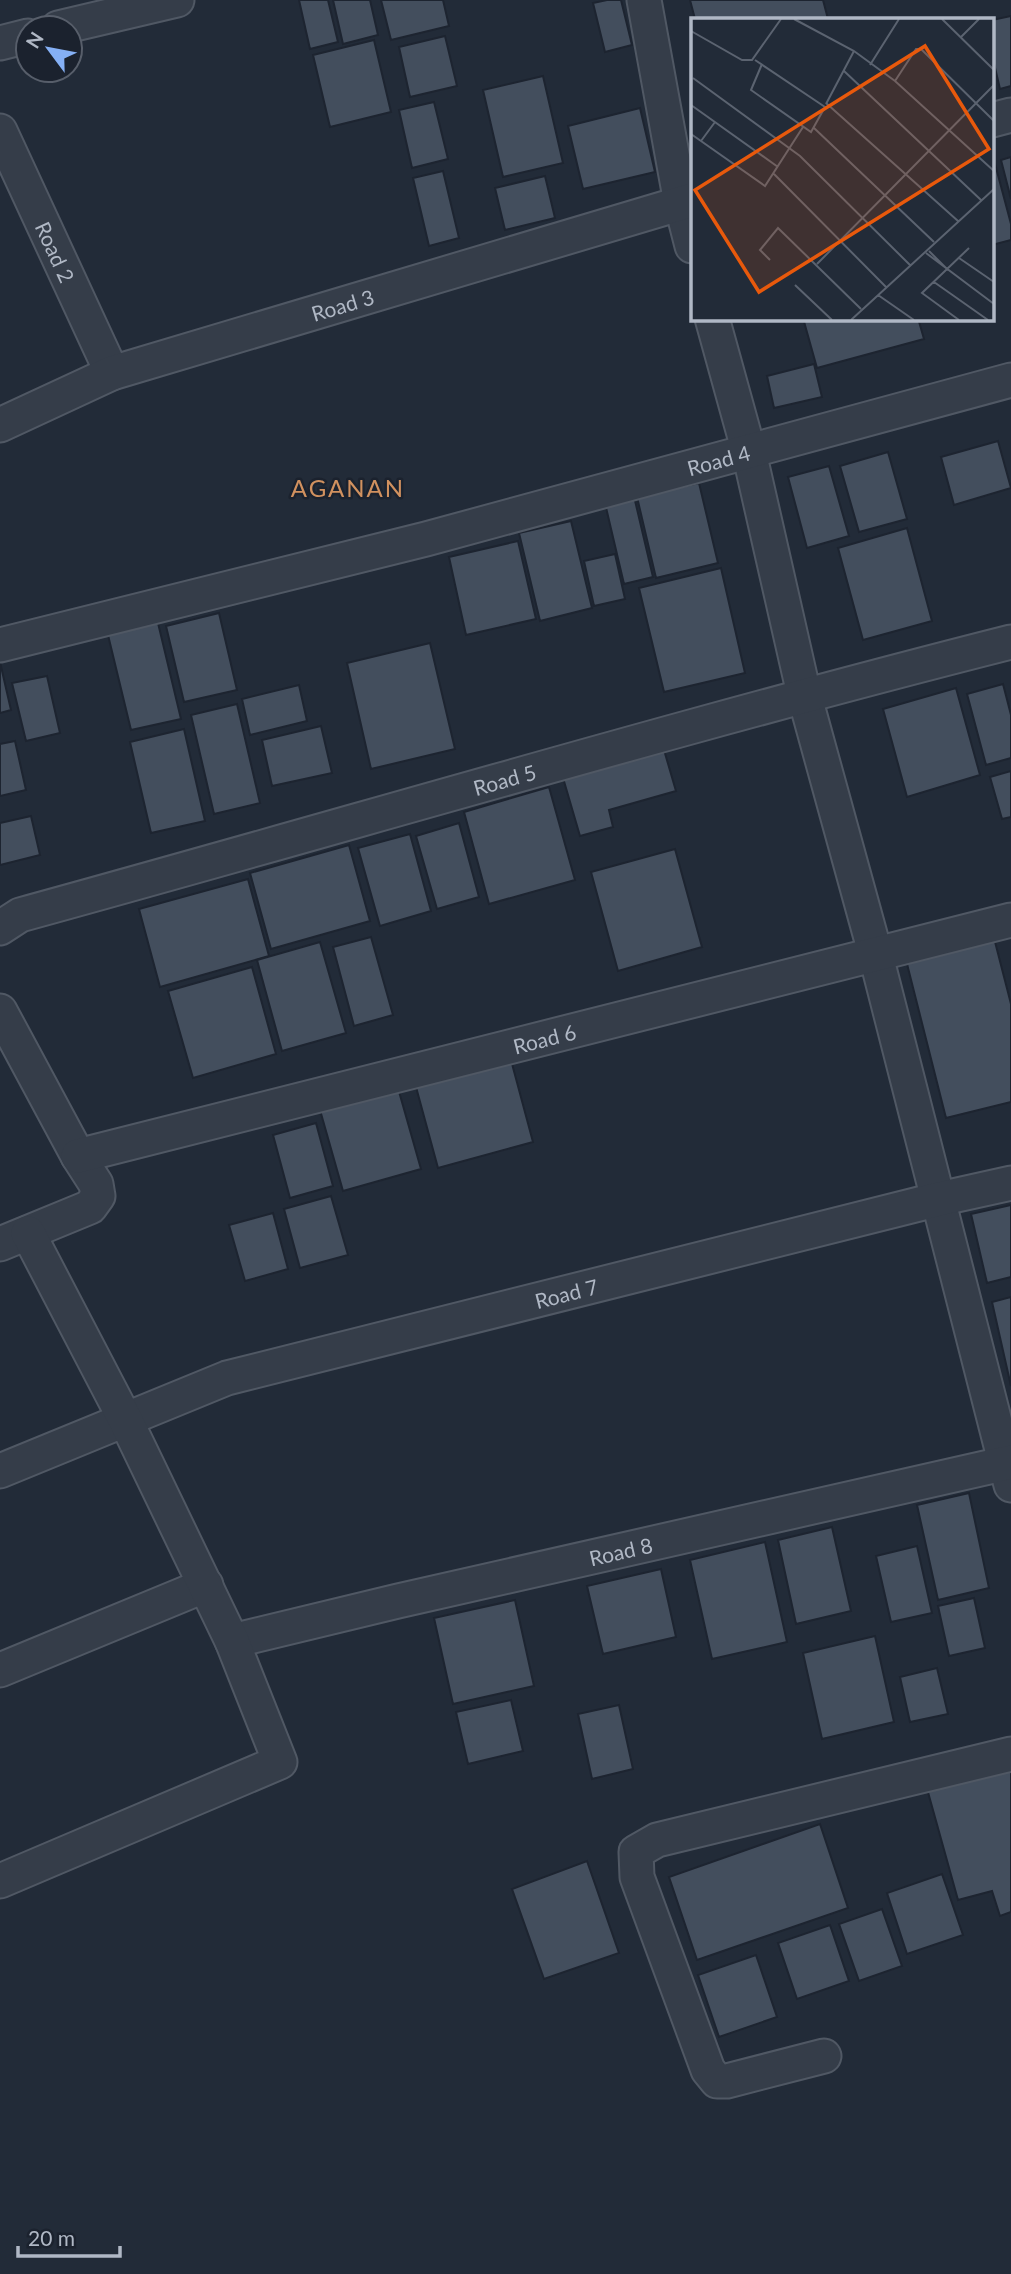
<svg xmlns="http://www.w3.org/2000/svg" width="1011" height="2274" font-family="Lato,sans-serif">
<rect width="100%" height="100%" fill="#222b38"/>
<g fill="#434e5d" stroke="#1d2430" stroke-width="2">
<polygon points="299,0 328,0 338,42 310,49"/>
<polygon points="333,0 370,0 378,35 343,44"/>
<polygon points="381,0 443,0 449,26 391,40"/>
<polygon points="607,0 621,0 632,45 605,52 593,3"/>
<polygon points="690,0 823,0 828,19 695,19"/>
<polygon points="1011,16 1011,86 1000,89 992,55 992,20"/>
<polygon points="445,36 457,86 410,97 399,47"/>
<polygon points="374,40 391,112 330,127 313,55"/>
<polygon points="543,76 563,163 503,177 483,90"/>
<polygon points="434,102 448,159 412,168 399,110"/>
<polygon points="640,108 655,172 583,189 568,126"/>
<polygon points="1011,157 1011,199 1001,160"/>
<polygon points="992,160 994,160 1011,224 1011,240 992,245"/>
<polygon points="443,171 459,238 429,246 413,178"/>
<polygon points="545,176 555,218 505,230 495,188"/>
<polygon points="803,318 918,318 924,339 817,368"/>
<polygon points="814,364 822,397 774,408 767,376"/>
<polygon points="998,441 1011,488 954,505 941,457"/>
<polygon points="888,452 907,519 859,532 840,466"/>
<polygon points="829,466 849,536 807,548 788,477"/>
<polygon points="699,483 718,563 656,578 637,497"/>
<polygon points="633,492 653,577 624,584 604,499"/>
<polygon points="571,521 592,608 540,621 519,533"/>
<polygon points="907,528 932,621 863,640 838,548"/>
<polygon points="518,541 536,619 466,635 449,557"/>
<polygon points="615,554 625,599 594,606 584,561"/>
<polygon points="721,568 745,673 664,692 639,588"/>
<polygon points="219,613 237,690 184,702 166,626"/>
<polygon points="158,623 181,719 131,730 108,635"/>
<polygon points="430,643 455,749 371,769 347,663"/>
<polygon points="0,662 11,710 0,713"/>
<polygon points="47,676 60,733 26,741 12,683"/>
<polygon points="1003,684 1011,715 1011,758 986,765 967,694"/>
<polygon points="299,685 307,721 250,735 242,699"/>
<polygon points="956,688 980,775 907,797 883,709"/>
<polygon points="237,704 260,803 214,814 191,715"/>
<polygon points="321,726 332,773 272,786 262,740"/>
<polygon points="184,729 205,821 151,833 130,742"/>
<polygon points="15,741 26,790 0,796 0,744"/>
<polygon points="662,743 676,791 609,810 613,827 580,836 561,771"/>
<polygon points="1011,771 1011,817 1002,819 990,777"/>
<polygon points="549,787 575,880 489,904 464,812"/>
<polygon points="31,816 40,855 0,865 0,823"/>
<polygon points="459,823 479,897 437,909 416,836"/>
<polygon points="410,834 431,911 380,926 358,848"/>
<polygon points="349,845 370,921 271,949 250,873"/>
<polygon points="675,849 702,947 618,971 591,872"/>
<polygon points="248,879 269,956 160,987 139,909"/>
<polygon points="993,934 1011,1004 1011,1102 946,1118 905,956"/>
<polygon points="371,937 393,1015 354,1026 333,947"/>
<polygon points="320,942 346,1033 282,1051 257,960"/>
<polygon points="252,967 276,1054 193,1078 168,991"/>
<polygon points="511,1060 533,1142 438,1168 416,1087"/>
<polygon points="398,1088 421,1169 343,1191 320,1110"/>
<polygon points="316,1123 333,1186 290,1198 273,1135"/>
<polygon points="331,1196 348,1255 300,1268 284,1209"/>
<polygon points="1011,1205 1011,1277 987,1283 971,1214"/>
<polygon points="273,1213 288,1269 245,1281 229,1225"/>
<polygon points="1011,1297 1011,1386 992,1302"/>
<polygon points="969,1493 989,1588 938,1600 917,1505"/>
<polygon points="832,1527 851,1611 796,1624 778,1540"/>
<polygon points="765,1542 787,1642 712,1659 690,1560"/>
<polygon points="917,1546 932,1613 891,1622 876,1556"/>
<polygon points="661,1569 676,1637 603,1654 587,1586"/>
<polygon points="974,1598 985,1648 949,1656 938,1606"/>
<polygon points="515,1600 534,1686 453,1704 434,1618"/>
<polygon points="875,1636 894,1722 822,1739 803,1653"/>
<polygon points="937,1668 948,1714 910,1722 900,1677"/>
<polygon points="511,1700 523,1751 468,1764 456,1712"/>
<polygon points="619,1705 633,1769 592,1779 578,1714"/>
<polygon points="1011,1761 1011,1912 1000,1916 992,1891 958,1900 926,1785"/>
<polygon points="820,1824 848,1908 697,1960 669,1877"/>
<polygon points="587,1861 619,1953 544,1979 512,1889"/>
<polygon points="942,1874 963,1935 907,1954 887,1893"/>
<polygon points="882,1909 902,1966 859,1981 839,1924"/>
<polygon points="830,1925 849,1981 797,1999 778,1943"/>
<polygon points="756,1955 777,2017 719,2037 698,1975"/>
</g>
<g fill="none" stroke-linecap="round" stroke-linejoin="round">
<g stroke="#505864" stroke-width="37">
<g id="minor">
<polyline points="644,0 681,203 692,246"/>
<polyline points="58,28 177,0"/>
<polyline points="0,43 28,36"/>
<polyline points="992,120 1011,115"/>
<path id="s1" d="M 0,131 L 112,373"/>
<polyline points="712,318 749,452 804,694 876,956 1011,1485"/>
<path id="s2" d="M 0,425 L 112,373 L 692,200"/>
<path id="s3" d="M 0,645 L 426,539 L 1011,380"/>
<path id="s4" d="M 0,928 L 20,915 C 351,824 679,726 1011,642"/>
<polyline points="0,1011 78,1156 96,1184 98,1196 90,1207 0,1244"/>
<path id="s5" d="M 78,1156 L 1011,920"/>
<path id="s6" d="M 0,1471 L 227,1378 L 939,1199 L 1011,1183"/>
<path id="s7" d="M 232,1641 L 398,1601 L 1011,1462"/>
<polyline points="0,1670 206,1585"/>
<polyline points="0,1881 280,1762 232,1641 126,1421 28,1233"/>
<polyline points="824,2056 727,2081 717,2081 708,2070 637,1877 636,1852 657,1840 1011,1754"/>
</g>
</g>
<use href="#minor" stroke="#353d49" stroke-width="33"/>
</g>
<g text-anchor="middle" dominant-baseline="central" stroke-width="5" stroke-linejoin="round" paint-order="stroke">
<g font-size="21" fill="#b0b8c5" stroke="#1b222e">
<text stroke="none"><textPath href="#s1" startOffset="133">Road 2</textPath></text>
<text stroke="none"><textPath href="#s2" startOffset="364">Road 3</textPath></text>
<text stroke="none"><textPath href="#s3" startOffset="742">Road 4</textPath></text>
<text stroke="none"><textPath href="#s4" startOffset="527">Road 5</textPath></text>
<text stroke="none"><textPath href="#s5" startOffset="481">Road 6</textPath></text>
<text stroke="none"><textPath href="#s6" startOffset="595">Road 7</textPath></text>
<text stroke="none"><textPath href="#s7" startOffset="399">Road 8</textPath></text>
</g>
<g font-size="24" letter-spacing="2" fill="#d1915f" stroke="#1b222e">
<text x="348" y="487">AGANAN</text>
</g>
</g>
<g transform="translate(691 18)">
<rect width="303" height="303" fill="#222b38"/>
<path fill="none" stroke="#5b6370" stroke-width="2" d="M 103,1 L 163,33 L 204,63 L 303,153M 251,1 L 303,52M 0,13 L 51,42 L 61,42 L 90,1M 269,20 L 288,1M 64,42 L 134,89 L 120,114 L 60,72 L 71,46M 179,47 L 208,1M 153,53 L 290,182M 2,60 L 109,138 L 219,247M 204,63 L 225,31 L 230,31 L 303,103M 135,85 L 267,203M 135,86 L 163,33M 0,87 L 87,149M 123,110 L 243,224M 0,116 L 74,168 L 112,109M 10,123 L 24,104M 83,156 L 195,269M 238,233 L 257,252M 235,235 L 303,286M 268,240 L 303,264M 79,242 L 69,232 L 87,210 L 170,291M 126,246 L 303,67M 243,264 L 297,302M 104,267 L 141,302M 187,277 L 223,302M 160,302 L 303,171M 268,302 L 231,275 L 278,230"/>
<path fill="#e8590c" fill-opacity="0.15" stroke="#e8590c" stroke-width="3.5" d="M 234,28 L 298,131 L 68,274 L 4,172 Z"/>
<rect width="303" height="303" fill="none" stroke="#b0b8c5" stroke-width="3.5"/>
</g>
<g transform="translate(49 49) rotate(302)"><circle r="33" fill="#1b222e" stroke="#575e6a" stroke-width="2"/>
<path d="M0-5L12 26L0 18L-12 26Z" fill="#85b0f5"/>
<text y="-10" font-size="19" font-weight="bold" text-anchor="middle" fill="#b0b8c5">N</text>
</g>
<path d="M18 2246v10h102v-10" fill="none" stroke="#b0b8c5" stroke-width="3.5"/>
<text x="28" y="2246" font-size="21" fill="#b0b8c5" stroke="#1b222e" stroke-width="5" paint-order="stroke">20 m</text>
</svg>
